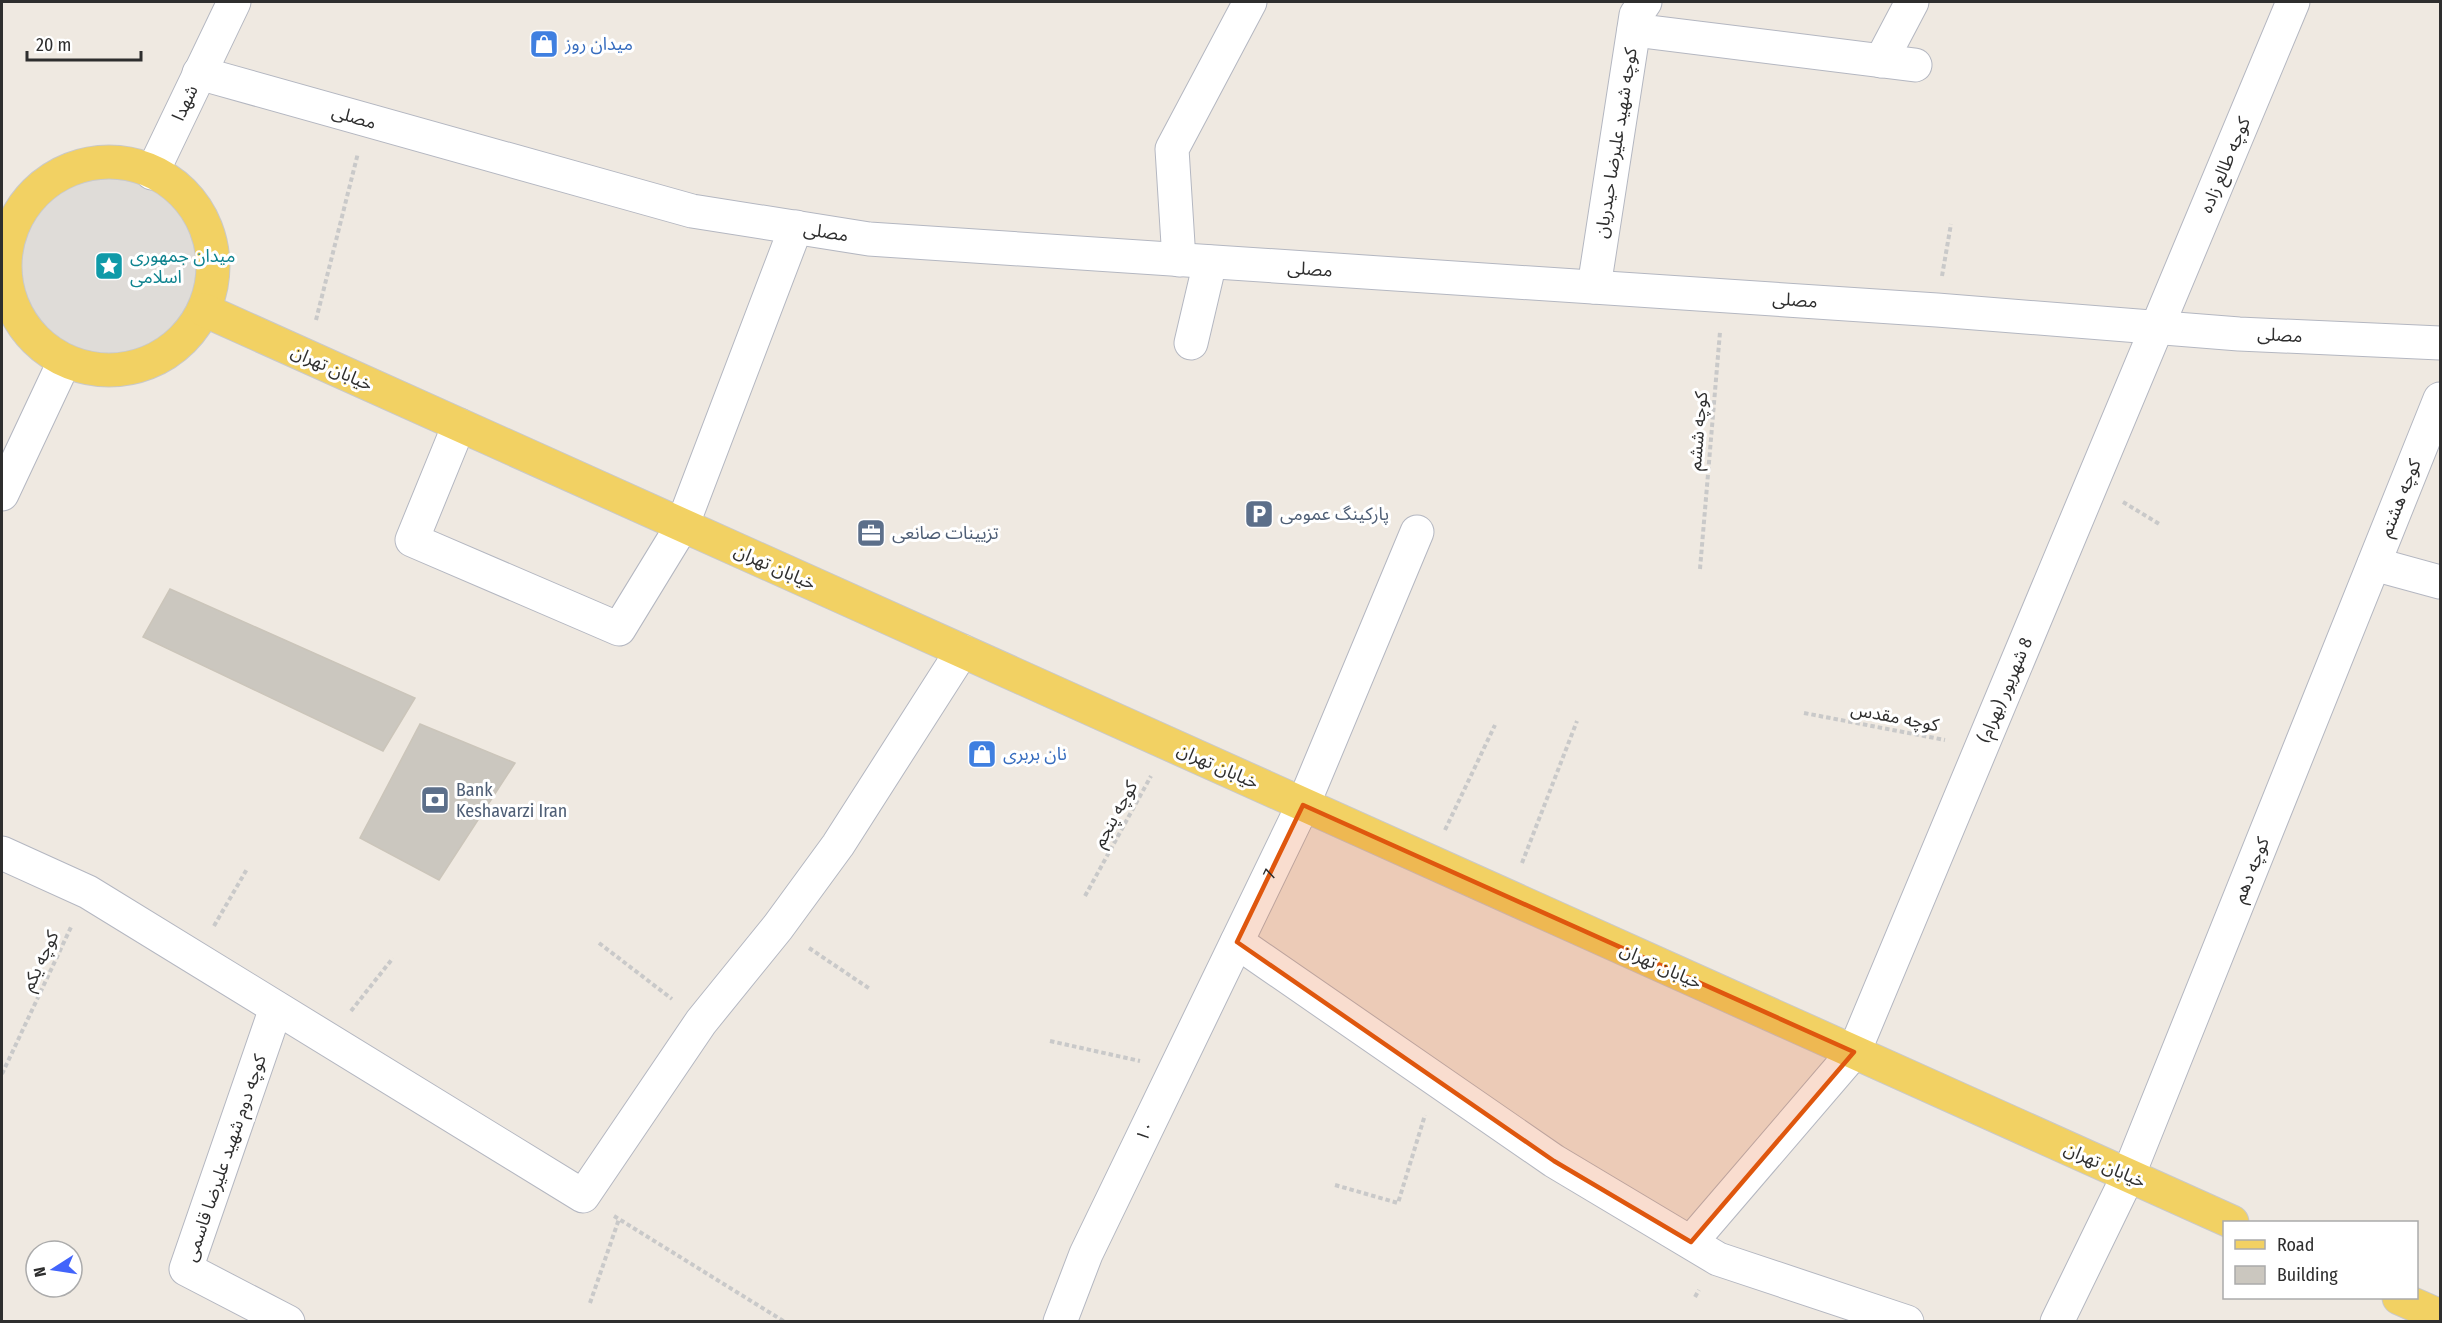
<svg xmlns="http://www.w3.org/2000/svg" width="2442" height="1323" font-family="'Fira Sans Condensed','Noto Sans Arabic',sans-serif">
<rect width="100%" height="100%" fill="#efe9e1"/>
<circle fill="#dfdcd8" cx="109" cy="268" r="103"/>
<g fill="#cbc7bf" stroke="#cbc5ba" stroke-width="1.5">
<polygon points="170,589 415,698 383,751 143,637"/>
<polygon points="420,724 515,763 439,880 360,838"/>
</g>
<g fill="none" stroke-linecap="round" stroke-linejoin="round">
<g stroke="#b4b7c1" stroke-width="35">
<g id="minor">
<polyline points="1634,30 1915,65"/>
<polyline points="1881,61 1912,2"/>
<polyline points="199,73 692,211 869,239 1937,310 2239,334 2440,343"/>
<polyline points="152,173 234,2"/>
<polyline points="1179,260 1172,149 1250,2"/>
<polyline points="1594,287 1636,15 1645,2"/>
<polyline points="1191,343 1210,262"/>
<polyline points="459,425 412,540 619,629 682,526 796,227"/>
<polyline points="2,494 64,362"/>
<polyline points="2374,564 2440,582"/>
<polyline points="2,853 88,892 583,1196 701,1022 778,927 838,845 962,651"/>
<polyline points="1237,942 1554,1161 1718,1259 1907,1322"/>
<polyline points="276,1008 186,1269 288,1322"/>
<polyline points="1691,1242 1854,1052 2293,2"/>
<path id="s1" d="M 1060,1322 L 1086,1254 L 1303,805 L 1417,532"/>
<polyline points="2057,1322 2128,1176 2440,399"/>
</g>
</g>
<g stroke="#c9c9c9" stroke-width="35">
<g id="major">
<circle cx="109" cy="266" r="104"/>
<polyline points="204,310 2232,1222"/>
<polyline points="2399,1298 2440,1316"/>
</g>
</g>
<g stroke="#c9c9c9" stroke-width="4" stroke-dasharray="4.5 3" stroke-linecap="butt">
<polyline points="1942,276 1951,224"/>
<polyline points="316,320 358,153"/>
<polyline points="2123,502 2161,525"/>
<polyline points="1700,569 1720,332"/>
<polyline points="1804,713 1945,740"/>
<polyline points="1445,830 1495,725"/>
<polyline points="1522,863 1577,721"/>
<polyline points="1085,896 1151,776"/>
<polyline points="214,926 247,869"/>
<polyline points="599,943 672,999"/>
<polyline points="809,948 870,989"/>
<polyline points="351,1011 393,958"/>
<polyline points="1050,1041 1140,1061"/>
<polyline points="2,1074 72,925"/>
<polyline points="1335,1185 1398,1203 1425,1115"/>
<polyline points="614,1216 785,1322"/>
<polyline points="1695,1297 1699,1290"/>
<polyline points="590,1303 619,1219"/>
</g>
<use href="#minor" stroke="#fff" stroke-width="33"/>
<use href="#major" stroke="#f2d163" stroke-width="33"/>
</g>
<path fill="#df570e" fill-opacity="0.2" stroke="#df570e" stroke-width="4.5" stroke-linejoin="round" d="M 1303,805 L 1854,1052 L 1691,1242 L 1554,1161 L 1237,942 Z"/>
<defs>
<g id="shop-square" transform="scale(1.5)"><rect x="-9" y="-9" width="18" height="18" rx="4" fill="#3f7fe0" stroke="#fff"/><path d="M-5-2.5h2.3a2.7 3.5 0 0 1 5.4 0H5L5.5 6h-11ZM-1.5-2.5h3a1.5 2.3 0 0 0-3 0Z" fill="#fff"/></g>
<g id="sight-square" transform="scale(1.5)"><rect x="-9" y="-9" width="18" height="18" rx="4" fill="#0f9aa8" stroke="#fff"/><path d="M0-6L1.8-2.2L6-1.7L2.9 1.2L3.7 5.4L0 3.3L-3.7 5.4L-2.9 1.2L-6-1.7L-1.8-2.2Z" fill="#fff"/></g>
<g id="parking-square" transform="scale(1.5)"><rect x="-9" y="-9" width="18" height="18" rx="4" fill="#5c6f8a" stroke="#fff"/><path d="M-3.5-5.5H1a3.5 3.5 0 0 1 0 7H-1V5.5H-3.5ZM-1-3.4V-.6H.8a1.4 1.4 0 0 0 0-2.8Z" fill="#fff"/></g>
<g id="office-square" transform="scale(1.5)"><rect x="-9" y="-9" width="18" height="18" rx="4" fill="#5c6f8a" stroke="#fff"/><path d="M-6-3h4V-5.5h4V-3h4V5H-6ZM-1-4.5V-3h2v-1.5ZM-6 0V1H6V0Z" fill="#fff"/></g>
<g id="bank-square" transform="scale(1.5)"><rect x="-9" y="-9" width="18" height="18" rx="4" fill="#5c6f8a" stroke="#fff"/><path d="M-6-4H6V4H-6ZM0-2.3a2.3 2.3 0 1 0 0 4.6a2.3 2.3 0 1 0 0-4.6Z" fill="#fff"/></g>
</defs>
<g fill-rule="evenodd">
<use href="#shop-square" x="544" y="44"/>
<use href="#sight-square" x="109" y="266"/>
<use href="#parking-square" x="1259" y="514"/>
<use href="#office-square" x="871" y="533"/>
<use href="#shop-square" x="982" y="754"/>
<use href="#bank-square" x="435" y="800"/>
</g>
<g text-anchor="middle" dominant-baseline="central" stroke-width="6" stroke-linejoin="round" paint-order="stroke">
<g font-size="18" fill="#366cbe" stroke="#fff" text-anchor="start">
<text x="565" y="44">میدان روز</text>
<text x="1003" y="754">نان بربری</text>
</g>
<g font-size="18" fill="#2e2e2e" stroke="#fff">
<text transform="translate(185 103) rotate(-65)">شهدا</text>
<text transform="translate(354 117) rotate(16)">مصلی</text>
<text transform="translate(1616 143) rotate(-81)">کوچه شهید علیرضا حیدریان</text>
<text transform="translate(2225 165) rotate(-67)">کوچه طالع زاده</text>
<text transform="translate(826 232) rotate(9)">مصلی</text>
<text transform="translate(1310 269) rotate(4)">مصلی</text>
<text transform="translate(1795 300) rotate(4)">مصلی</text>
<text transform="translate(2280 335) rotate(3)">مصلی</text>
<text transform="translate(332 368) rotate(24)">خیابان تهران</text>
<text transform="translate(1698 431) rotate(-85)">کوچه ششم</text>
<text transform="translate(2400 498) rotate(-68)">کوچه هشتم</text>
<text transform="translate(775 567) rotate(24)">خیابان تهران</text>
<text transform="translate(2005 690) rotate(-67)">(بهرام) 8 شهریور</text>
<text transform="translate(1895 717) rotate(11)">کوچه مقدس</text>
<text transform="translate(1218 766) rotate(24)">خیابان تهران</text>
<text transform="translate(1115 814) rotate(-61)">کوچه پنجم</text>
<text transform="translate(2251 870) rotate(-68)">کوچه دهم</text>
<text stroke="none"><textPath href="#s1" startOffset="495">7</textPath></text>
<text transform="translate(40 961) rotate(-65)">کوچه یکم</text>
<text transform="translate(1661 966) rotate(24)">خیابان تهران</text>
<text transform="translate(1145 1131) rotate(-64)">۱۰</text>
<text transform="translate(225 1158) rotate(-71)">کوچه دوم شهید علیرضا قاسمی</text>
<text transform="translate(2105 1165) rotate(24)">خیابان تهران</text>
</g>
<g font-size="18" fill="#0d838f" stroke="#fff" text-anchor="start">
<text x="130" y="256">میدان جمهوری<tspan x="130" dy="21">اسلامی</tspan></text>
</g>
<g font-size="18" fill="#4e5e75" stroke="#fff" text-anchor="start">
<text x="1280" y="514">پارکینگ عمومی</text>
<text x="892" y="533">تزیینات صانعی</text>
<text x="456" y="790">Bank<tspan x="456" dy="21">Keshavarzi Iran</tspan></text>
</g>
</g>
<rect width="2442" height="1323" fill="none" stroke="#2e2e2e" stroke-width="6"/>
<rect x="2223" y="1221" width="195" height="78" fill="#ffffff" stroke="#ababab" stroke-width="1.5"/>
<rect x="2235" y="1240" width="30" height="9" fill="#f2d163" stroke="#ababab" stroke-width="1.5"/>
<text x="2277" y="1251" font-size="18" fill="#2e2e2e">Road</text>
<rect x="2235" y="1266" width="30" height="18" fill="#cbc7bf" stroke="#ababab" stroke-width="1.5"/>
<text x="2277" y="1281" font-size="18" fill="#2e2e2e">Building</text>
<g transform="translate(54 1269) rotate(258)"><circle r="28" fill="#ffffff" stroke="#ababab" stroke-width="1.5"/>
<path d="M0-4.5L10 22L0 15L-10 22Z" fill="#4264fb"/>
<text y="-9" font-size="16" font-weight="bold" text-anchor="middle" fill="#2e2e2e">N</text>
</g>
<path d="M27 51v9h114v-9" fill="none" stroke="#2e2e2e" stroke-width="3"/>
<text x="36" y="51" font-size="18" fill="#2e2e2e" stroke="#ffffff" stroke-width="4.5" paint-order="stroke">20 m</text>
</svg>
